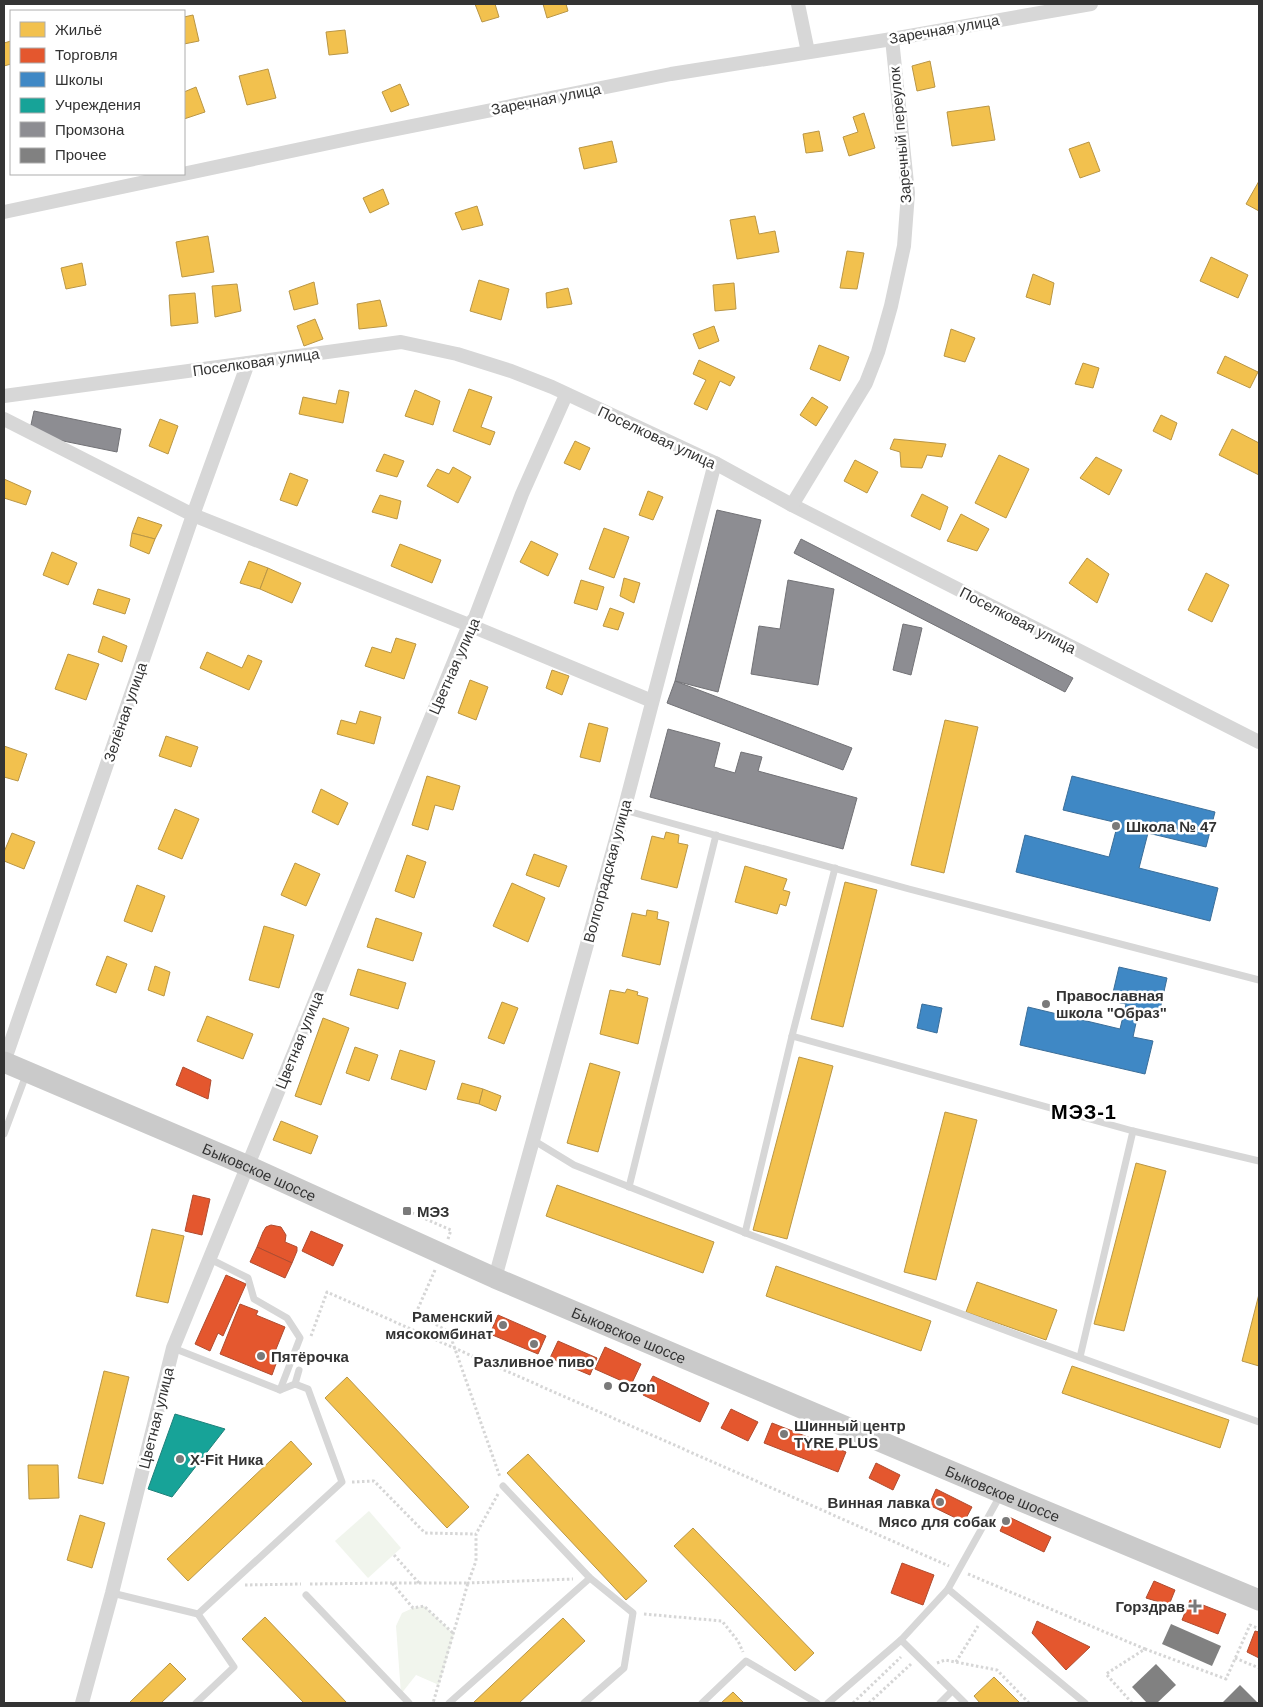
<svg xmlns="http://www.w3.org/2000/svg" width="1263" height="1707" font-family="Arial,sans-serif">
<rect width="100%" height="100%" fill="#fff"/>
<g fill="#f1f5ed">
<polygon points="369,1511 401,1548 368,1578 335,1541"/>
<polygon points="424,1606 454,1634 439,1685 416,1675 401,1694 396,1626 402,1613 413,1608"/>
</g>
<g fill="#f2c14e" stroke="#b99646">
<polygon points="475,4 495,4 499,17 482,22"/>
<polygon points="543,4 566,4 568,11 547,18"/>
<polygon points="193,15 199,41 184,44 184,17"/>
<polygon points="345,30 348,53 329,55 326,32"/>
<polygon points="11,41 11,64 4,66 4,43"/>
<polygon points="930,61 935,87 917,91 912,66"/>
<polygon points="268,69 276,98 247,105 239,76"/>
<polygon points="400,84 409,105 391,112 382,92"/>
<polygon points="196,87 205,112 184,119 184,92"/>
<polygon points="989,106 995,140 952,146 947,112"/>
<polygon points="864,113 875,148 849,156 843,137 858,132 853,117"/>
<polygon points="819,131 823,151 806,153 803,134"/>
<polygon points="612,141 617,162 584,169 579,148"/>
<polygon points="1089,142 1100,171 1080,178 1069,149"/>
<polygon points="1259,181 1259,211 1246,204"/>
<polygon points="383,189 389,204 370,213 363,198"/>
<polygon points="477,206 483,225 462,230 455,213"/>
<polygon points="755,216 759,234 775,231 779,252 737,259 730,220"/>
<polygon points="208,236 214,272 182,277 176,242"/>
<polygon points="847,251 864,253 857,289 840,288"/>
<polygon points="1211,257 1248,275 1238,298 1200,281"/>
<polygon points="82,263 86,285 66,289 61,268"/>
<polygon points="1033,274 1054,283 1050,305 1026,297"/>
<polygon points="479,280 509,289 501,320 470,311"/>
<polygon points="314,282 318,304 294,310 289,291"/>
<polygon points="734,283 736,309 715,311 713,285"/>
<polygon points="237,284 241,311 215,317 212,286"/>
<polygon points="568,288 572,304 547,308 546,293"/>
<polygon points="195,293 198,323 171,326 169,295"/>
<polygon points="380,300 387,326 359,329 357,304"/>
<polygon points="315,319 323,339 304,346 297,326"/>
<polygon points="714,326 719,341 699,349 693,334"/>
<polygon points="951,329 975,338 965,362 944,356"/>
<polygon points="819,345 849,357 840,381 810,369"/>
<polygon points="1225,356 1258,372 1250,388 1217,373"/>
<polygon points="699,360 735,377 730,386 720,381 707,410 694,404 706,380 693,374"/>
<polygon points="1083,363 1099,368 1093,388 1075,384"/>
<polygon points="469,389 492,397 481,427 495,432 490,445 453,431"/>
<polygon points="339,390 349,392 343,423 299,414 303,397 336,404"/>
<polygon points="415,390 440,401 433,425 405,416"/>
<polygon points="812,397 828,407 816,426 800,415"/>
<polygon points="1161,415 1177,423 1171,440 1153,431"/>
<polygon points="160,419 178,426 168,454 149,446"/>
<polygon points="1232,429 1259,443 1259,475 1219,455"/>
<polygon points="894,439 946,444 942,457 927,455 922,468 901,467 900,452 890,449"/>
<polygon points="575,441 590,448 580,470 564,463"/>
<polygon points="384,454 404,461 397,477 376,471"/>
<polygon points="999,455 1029,469 1006,518 975,503"/>
<polygon points="1096,457 1122,470 1109,495 1080,478"/>
<polygon points="855,460 878,472 867,493 844,481"/>
<polygon points="453,467 471,477 458,503 427,486 437,469 449,474"/>
<polygon points="290,473 308,480 297,506 280,500"/>
<polygon points="4,479 31,491 26,505 4,498"/>
<polygon points="648,491 663,497 653,520 639,515"/>
<polygon points="922,494 948,507 940,530 911,516"/>
<polygon points="380,495 401,501 397,519 372,512"/>
<polygon points="961,514 989,529 977,551 947,541"/>
<polygon points="138,517 162,525 155,539 132,533"/>
<polygon points="604,528 629,537 614,578 589,569"/>
<polygon points="132,533 155,539 149,554 130,546"/>
<polygon points="531,541 558,554 548,576 520,562"/>
<polygon points="400,544 441,560 432,583 391,566"/>
<polygon points="52,552 77,563 68,585 43,575"/>
<polygon points="1087,558 1109,574 1097,603 1069,583"/>
<polygon points="249,561 268,568 260,589 240,583"/>
<polygon points="268,568 301,583 292,603 260,589"/>
<polygon points="1206,573 1229,585 1212,622 1188,610"/>
<polygon points="624,578 640,583 634,603 620,596"/>
<polygon points="581,580 604,587 597,610 574,603"/>
<polygon points="98,589 130,599 125,614 93,604"/>
<polygon points="610,608 624,613 618,630 603,626"/>
<polygon points="103,636 127,646 122,662 98,652"/>
<polygon points="396,638 416,644 404,679 365,666 372,647 391,653"/>
<polygon points="207,652 242,668 248,655 262,661 249,690 200,668"/>
<polygon points="68,654 99,664 86,700 55,689"/>
<polygon points="552,670 569,676 562,695 546,688"/>
<polygon points="470,680 488,687 476,720 458,713"/>
<polygon points="360,711 381,717 374,744 337,734 341,720 356,724"/>
<polygon points="945,720 978,727 944,873 911,865"/>
<polygon points="589,723 608,728 600,762 580,757"/>
<polygon points="166,736 198,747 191,767 159,756"/>
<polygon points="4,746 27,754 18,781 4,777"/>
<polygon points="427,776 460,786 453,810 435,805 428,830 412,825"/>
<polygon points="321,789 348,803 338,825 312,812"/>
<polygon points="175,809 199,819 182,859 158,849"/>
<polygon points="666,832 679,835 678,843 688,845 677,888 641,879 652,836 664,839"/>
<polygon points="12,833 35,842 24,869 4,861 4,852"/>
<polygon points="534,854 567,866 559,887 526,875"/>
<polygon points="407,855 426,862 414,898 395,891"/>
<polygon points="295,863 320,874 306,906 281,895"/>
<polygon points="745,866 787,879 783,890 790,892 786,906 780,904 777,914 735,902"/>
<polygon points="845,882 877,890 843,1027 811,1019"/>
<polygon points="512,883 545,898 528,942 493,926"/>
<polygon points="137,885 165,896 152,932 124,921"/>
<polygon points="647,910 658,912 657,919 669,922 660,965 622,956 632,913 646,916"/>
<polygon points="376,918 422,933 413,961 367,947"/>
<polygon points="264,926 294,935 279,988 249,980"/>
<polygon points="107,956 127,964 116,993 96,985"/>
<polygon points="155,966 170,972 164,996 148,990"/>
<polygon points="358,969 406,983 398,1009 350,995"/>
<polygon points="627,989 638,992 637,995 648,998 638,1044 600,1034 610,990 625,993"/>
<polygon points="502,1002 518,1008 504,1044 488,1038"/>
<polygon points="207,1016 253,1034 243,1059 197,1041"/>
<polygon points="323,1018 349,1028 321,1105 295,1096"/>
<polygon points="355,1047 378,1055 369,1081 346,1073"/>
<polygon points="400,1050 435,1061 426,1090 391,1079"/>
<polygon points="799,1057 833,1066 787,1239 753,1230"/>
<polygon points="590,1063 620,1072 598,1152 567,1143"/>
<polygon points="462,1083 483,1089 479,1104 457,1099"/>
<polygon points="483,1089 501,1096 496,1111 479,1104"/>
<polygon points="945,1112 977,1120 936,1280 904,1272"/>
<polygon points="281,1121 318,1136 311,1154 273,1140"/>
<polygon points="1136,1163 1166,1171 1124,1331 1094,1324"/>
<polygon points="557,1185 714,1242 703,1273 546,1216"/>
<polygon points="152,1229 184,1236 168,1303 136,1296"/>
<polygon points="776,1266 931,1321 921,1351 766,1296"/>
<polygon points="977,1282 1057,1310 1046,1340 966,1312"/>
<polygon points="1259,1294 1259,1366 1242,1361"/>
<polygon points="1072,1366 1229,1420 1220,1448 1062,1393"/>
<polygon points="104,1371 129,1377 103,1484 78,1478"/>
<polygon points="347,1377 469,1507 447,1528 325,1398"/>
<polygon points="291,1441 312,1464 188,1581 167,1559"/>
<polygon points="528,1454 647,1581 626,1600 507,1473"/>
<polygon points="28,1465 58,1465 59,1498 29,1499"/>
<polygon points="80,1515 105,1523 92,1568 67,1560"/>
<polygon points="693,1528 814,1653 795,1671 674,1546"/>
<polygon points="265,1617 347,1703 304,1703 242,1639"/>
<polygon points="563,1618 585,1641 519,1703 473,1703"/>
<polygon points="170,1663 186,1679 161,1703 129,1703"/>
<polygon points="994,1677 1020,1703 980,1703 974,1696"/>
<polygon points="733,1692 744,1703 721,1703"/>
</g>
<g fill="#e4572e" stroke="#af4c30">
<polygon points="183,1067 211,1080 208,1099 176,1085"/>
<polygon points="193,1195 210,1199 202,1235 185,1231"/>
<polygon points="271,1225 281,1227 286,1235 285,1242 297,1247 297,1251 292,1263 257,1247 263,1232 266,1227"/>
<polygon points="311,1231 343,1245 333,1266 302,1251"/>
<polygon points="257,1247 292,1263 285,1278 250,1262"/>
<polygon points="226,1275 246,1284 223,1336 218,1333 210,1351 195,1344"/>
<polygon points="240,1304 258,1311 256,1315 285,1327 272,1359 277,1361 272,1375 220,1354"/>
<polygon points="498,1315 546,1336 538,1354 490,1334"/>
<polygon points="558,1341 597,1358 590,1375 550,1358"/>
<polygon points="605,1347 641,1364 631,1385 595,1369"/>
<polygon points="653,1376 709,1403 700,1422 643,1395"/>
<polygon points="731,1409 758,1422 748,1441 721,1428"/>
<polygon points="772,1423 846,1452 838,1472 764,1443"/>
<polygon points="876,1463 900,1475 893,1490 869,1478"/>
<polygon points="936,1489 972,1507 964,1522 929,1505"/>
<polygon points="1007,1516 1051,1537 1044,1552 1000,1531"/>
<polygon points="902,1563 934,1575 923,1605 891,1593"/>
<polygon points="1154,1581 1175,1590 1169,1605 1146,1598"/>
<polygon points="1190,1600 1226,1614 1218,1634 1182,1620"/>
<polygon points="1037,1621 1090,1647 1066,1670 1032,1633"/>
<polygon points="1255,1631 1259,1632 1259,1658 1247,1652"/>
</g>
<g fill="#3f88c5" stroke="#3b6e99">
<polygon points="1072,776 1215,812 1206,847 1148,833 1139,868 1218,888 1210,921 1016,872 1025,835 1109,857 1118,823 1063,810"/>
<polygon points="1119,967 1167,978 1159,1014 1139,1009 1133,1037 1153,1041 1145,1074 1020,1045 1028,1007 1120,1029 1126,1004 1111,1001"/>
<polygon points="922,1004 942,1008 937,1033 917,1028"/>
</g>
<polygon fill="#17a398" stroke="#1f817a" points="175,1414 225,1429 172,1497 148,1489"/>
<g fill="#8d8d92" stroke="#727276">
<polygon points="34,411 121,429 117,452 29,434"/>
<polygon points="717,510 761,520 718,692 675,681"/>
<polygon points="801,539 1073,678 1065,692 794,553"/>
<polygon points="788,580 834,589 818,685 751,674 759,626 780,629"/>
<polygon points="903,624 922,628 911,675 893,670"/>
<polygon points="675,681 852,748 843,770 667,703"/>
<polygon points="668,729 720,743 714,767 735,773 741,752 762,757 758,771 857,798 843,849 650,797"/>
</g>
<g fill="#818181">
<polygon points="1171,1624 1221,1646 1212,1666 1162,1644"/>
<polygon points="1156,1664 1176,1685 1157,1703 1147,1703 1132,1687"/>
<polygon points="1240,1685 1258,1703 1222,1703"/>
</g>
<g fill="none" stroke-linecap="round" stroke-linejoin="round">
<g stroke="#d6d6d6" stroke-width="3" stroke-dasharray="2.5 2.5" stroke-linecap="butt">
<polyline points="407,1211 451,1230 448,1239"/>
<polyline points="435,1270 416,1313 449,1332 500,1477"/>
<polyline points="311,1336 327,1292 949,1566"/>
<polyline points="352,1482 374,1481 425,1533 476,1534"/>
<polyline points="498,1494 476,1534 476,1561 468,1583 573,1579"/>
<polyline points="394,1555 419,1583 392,1583 413,1608 424,1606 454,1634"/>
<polyline points="968,1574 1145,1649"/>
<polyline points="419,1583 468,1583 433,1703"/>
<polyline points="310,1584 392,1583"/>
<polyline points="245,1585 301,1584"/>
<polyline points="644,1614 722,1621 738,1641 743,1652"/>
<polyline points="1235,1658 1259,1668"/>
<polyline points="956,1662 978,1626"/>
<polyline points="937,1663 945,1660 997,1670 1029,1703"/>
<polyline points="853,1703 901,1657"/>
<polyline points="869,1703 911,1664"/>
<polyline points="1132,1703 1106,1674 1145,1649 1226,1679 1250,1625 1259,1629"/>
</g>
<g stroke="#d7d7d7" stroke-width="7">
<polyline points="624,810 909,889 1259,980"/>
<polyline points="792,1036 1133,1131 1259,1161"/>
<polyline points="4,1134 26,1075"/>
<polyline points="533,1140 574,1165 751,1235 1037,1342 1259,1422"/>
<polyline points="629,1187 716,835"/>
<polyline points="745,1233 792,1036 835,868"/>
<polyline points="210,1259 248,1278 254,1299 287,1318 300,1338 280,1390"/>
<polyline points="1080,1357 1133,1131"/>
<polyline points="295,1384 299,1370"/>
<polyline points="503,1486 590,1578 633,1613 624,1668 584,1703"/>
<polyline points="1001,1494 948,1589 1085,1703"/>
<polyline points="112,1593 198,1614 342,1482 308,1389 295,1384 280,1390 173,1348"/>
<polyline points="306,1595 409,1703"/>
<polyline points="901,1640 965,1703"/>
<polyline points="196,1703 234,1667 198,1614"/>
<polyline points="449,1703 590,1578"/>
<polyline points="702,1703 746,1661 817,1703"/>
<polyline points="828,1703 901,1640 948,1589"/>
<polyline points="940,1703 952,1691"/>
</g>
<g stroke="#d7d7d7" stroke-width="14">
<polyline points="798,4 808,52"/>
<polyline points="4,212 362,136 671,74 892,39 1091,4"/>
<polyline points="4,396 401,342 457,354 511,371 552,387 715,463 792,505 1259,742"/>
<polyline points="4,419 193,515 469,625 652,701"/>
<polyline points="792,505 866,383 878,352 891,306 904,246 908,193 892,39"/>
<polyline points="4,1062 193,515 248,363"/>
<polyline points="495,1278 624,810 715,463"/>
<polyline points="82,1703 112,1593 173,1348 469,625 475,618 522,494 566,395"/>
</g>
<path stroke="#cacaca" stroke-width="21" id="s1" d="M 4,1062 L 248,1166 L 495,1278 L 1002,1493 L 1259,1600"/>
</g>
<g fill="#7a7a7a" stroke="#fff" stroke-width="2">
<circle cx="1116" cy="826" r="5"/>
<circle cx="1046" cy="1004" r="5"/>
<rect x="402" y="1206" width="10" height="10" rx="2.5"/>
<circle cx="503" cy="1325" r="5"/>
<circle cx="534" cy="1344" r="5"/>
<circle cx="261" cy="1356" r="5"/>
<circle cx="608" cy="1386" r="5"/>
<circle cx="784" cy="1434" r="5"/>
<circle cx="180" cy="1459" r="5"/>
<circle cx="940" cy="1502" r="5"/>
<circle cx="1006" cy="1521" r="5"/>
<path d="M1192.5 1598.5h5v5h5v5h-5v5h-5v-5h-5v-5h5z"/>
</g>
<g text-anchor="middle" dominant-baseline="central" stroke-width="5" stroke-linejoin="round" paint-order="stroke">
<g font-size="15" fill="#333" stroke="#fff">
<text transform="translate(944 29) rotate(-10)">Заречная улица</text>
<text transform="translate(546 99) rotate(-11)">Заречная улица</text>
<text transform="translate(900 135) rotate(-95)">Заречный переулок</text>
<text transform="translate(256 362) rotate(-8)">Поселковая улица</text>
<text transform="translate(657 437) rotate(25)">Поселковая улица</text>
<text transform="translate(1018 620) rotate(27)">Поселковая улица</text>
<text transform="translate(454 666) rotate(-66)">Цветная улица</text>
<text transform="translate(125 712) rotate(-71)">Зелёная улица</text>
<text transform="translate(607 871) rotate(-75)">Волгоградская улица</text>
<text transform="translate(299 1040) rotate(-68)">Цветная улица</text>
<text stroke="none"><textPath href="#s1" startOffset="278">Быковское шоссе</textPath></text>
<text stroke="none"><textPath href="#s1" startOffset="682">Быковское шоссе</textPath></text>
<text transform="translate(156 1418) rotate(-76)">Цветная улица</text>
<text stroke="none"><textPath href="#s1" startOffset="1088">Быковское шоссе</textPath></text>
</g>
<g font-size="15" font-weight="bold" fill="#333" stroke="#fff" text-anchor="start">
<text x="1126" y="826">Школа № 47</text>
<text x="1056" y="995">Православная<tspan x="1056" dy="17">школа "Образ"</tspan></text>
<text x="417" y="1211">МЭЗ</text>
<text x="493" y="1316" text-anchor="end">Раменский<tspan x="493" dy="17">мясокомбинат</tspan></text>
<text x="271" y="1356">Пятёрочка</text>
<text x="534" y="1361" text-anchor="middle">Разливное пиво</text>
<text x="618" y="1386">Ozon</text>
<text x="794" y="1425">Шинный центр<tspan x="794" dy="17">TYRE PLUS</tspan></text>
<text x="190" y="1459">X-Fit Ника</text>
<text x="930" y="1502" text-anchor="end">Винная лавка</text>
<text x="996" y="1521" text-anchor="end">Мясо для собак</text>
<text x="1185" y="1606" text-anchor="end">Горздрав</text>
</g>
<g font-size="20" font-weight="bold" letter-spacing="1" fill="#000" stroke="#fff">
<text x="1084" y="1112">МЭЗ-1</text>
</g>
</g>
<rect width="1263" height="1707" fill="none" stroke="#333333" stroke-width="10"/>
<rect x="10" y="10" width="175" height="165" fill="#ffffff" stroke="#adadad"/>
<rect x="20" y="22" width="25" height="15" fill="#f2c14e" stroke="#adadad"/>
<text x="55" y="35" font-size="15" fill="#333333">Жильё</text>
<rect x="20" y="48" width="25" height="15" fill="#e4572e" stroke="#adadad"/>
<text x="55" y="60" font-size="15" fill="#333333">Торговля</text>
<rect x="20" y="72" width="25" height="15" fill="#3f88c5" stroke="#adadad"/>
<text x="55" y="85" font-size="15" fill="#333333">Школы</text>
<rect x="20" y="98" width="25" height="15" fill="#17a398" stroke="#adadad"/>
<text x="55" y="110" font-size="15" fill="#333333">Учреждения</text>
<rect x="20" y="122" width="25" height="15" fill="#8d8d92" stroke="#adadad"/>
<text x="55" y="135" font-size="15" fill="#333333">Промзона</text>
<rect x="20" y="148" width="25" height="15" fill="#818181" stroke="#adadad"/>
<text x="55" y="160" font-size="15" fill="#333333">Прочее</text>
</svg>
